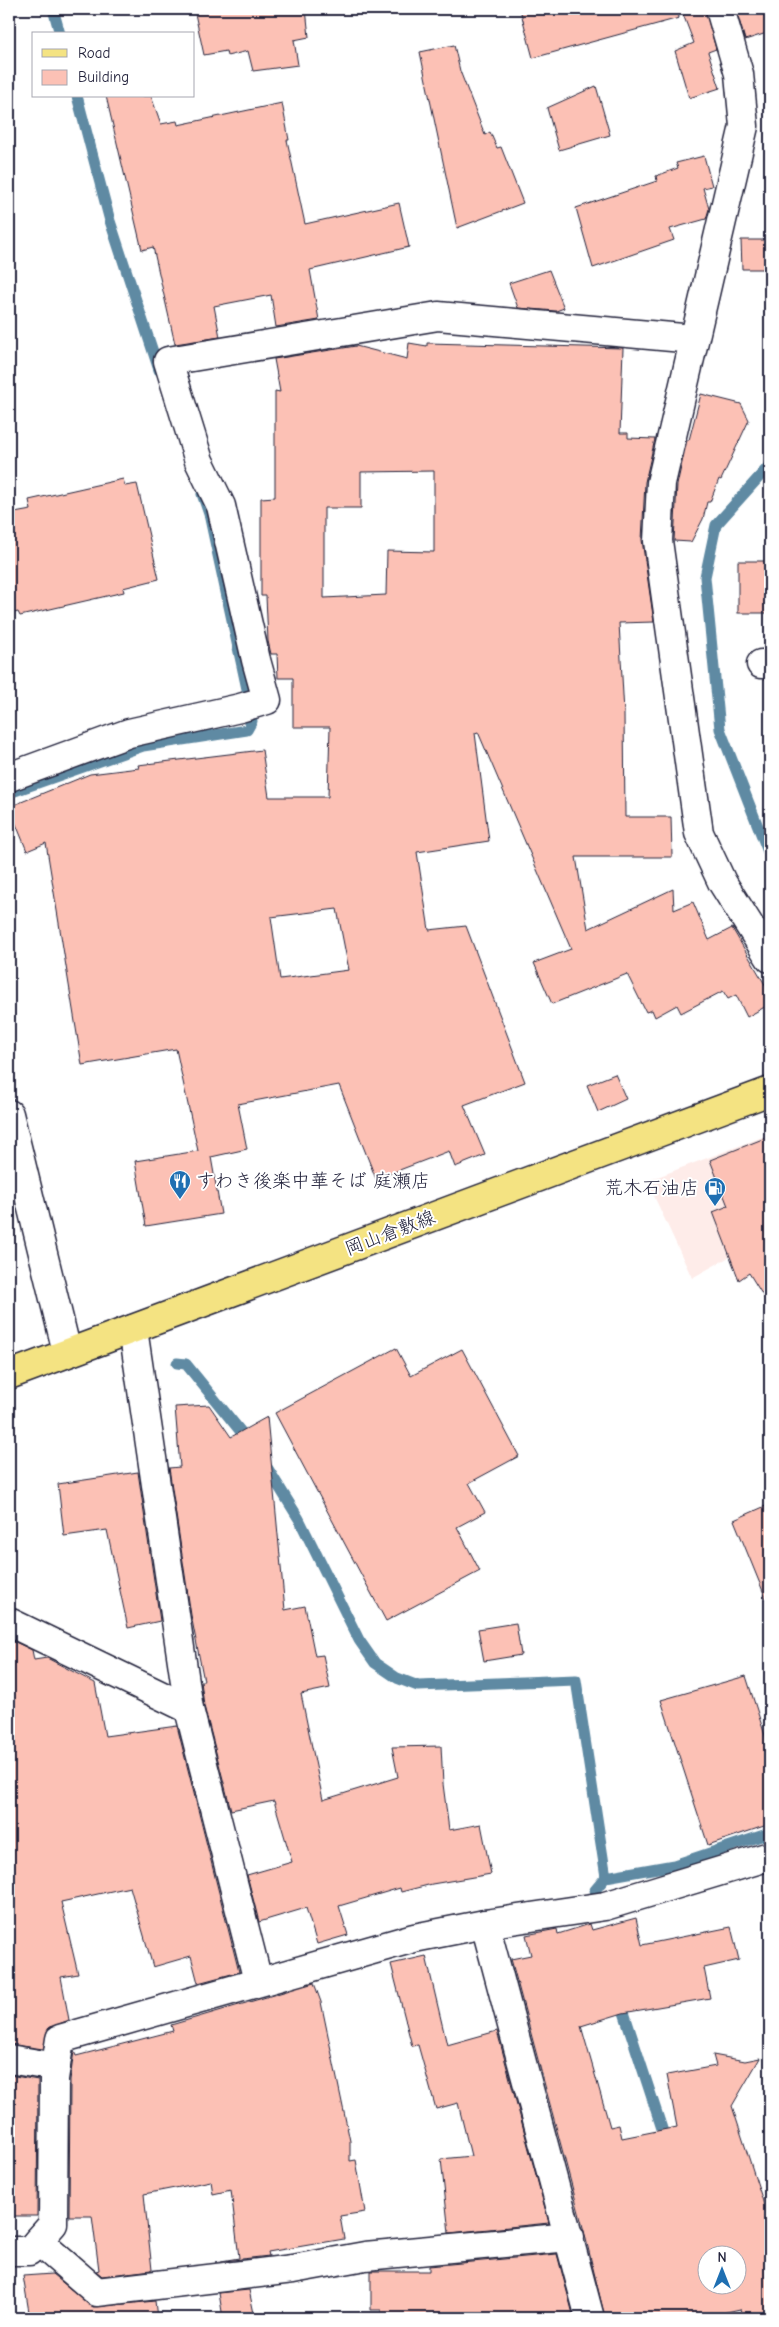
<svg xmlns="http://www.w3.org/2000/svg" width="779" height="2327" font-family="'Comic Neue','Klee One',sans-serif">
<rect width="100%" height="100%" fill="#fff"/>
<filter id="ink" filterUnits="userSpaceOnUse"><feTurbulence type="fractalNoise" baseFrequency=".02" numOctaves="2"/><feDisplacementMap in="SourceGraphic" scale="10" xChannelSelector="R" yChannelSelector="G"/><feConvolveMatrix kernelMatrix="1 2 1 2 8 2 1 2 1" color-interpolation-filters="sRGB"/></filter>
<g filter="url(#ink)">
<polygon fill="#feece9" points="770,1134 770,1234 692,1278 647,1181"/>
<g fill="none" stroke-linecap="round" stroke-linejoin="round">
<g stroke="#5f8aa3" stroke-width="11">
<polyline points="53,9 60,34"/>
<polyline points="77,96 110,221 159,370"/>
<polyline points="770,465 716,525 705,577 720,729 770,857"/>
<polyline points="9,793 143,746 247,730 252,721 247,689 209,514 202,494"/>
<polyline points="177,1363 186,1364 250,1443"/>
<polyline points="265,1464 299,1519 359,1640 375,1663 397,1678 418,1686 576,1680 606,1877 674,1865 770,1833"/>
<polyline points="595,1890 606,1877"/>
<polyline points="620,2000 667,2144"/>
<polyline points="718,2298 724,2318"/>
</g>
</g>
<g fill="#fcc1b5" stroke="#22223b" fill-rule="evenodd">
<polygon points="194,9 306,9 309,37 294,40 298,65 253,71 248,51 227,56 226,51 204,55"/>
<polygon points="520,9 678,9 679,18 533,58"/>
<polygon points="681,9 705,9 716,49 708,52 720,88 689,98 675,51 694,43"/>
<polygon points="736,9 770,9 770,32 745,40"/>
<polygon points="454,45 460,71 485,135 490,132 497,148 501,147 523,203 457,228 420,52"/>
<polygon points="596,86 610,135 559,150 547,108"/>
<polygon points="106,96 151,96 161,124 177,121 178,125 282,103 289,140 287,140 305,224 399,203 409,247 310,270 319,320 276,327 271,295 214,306 220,337 175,344 153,247 142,250"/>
<polygon points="704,156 712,186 703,188 709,209 706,219 670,229 674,240 593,268 576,208 657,181 656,176 678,168 676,163"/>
<polygon points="741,240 770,240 770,269 742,269"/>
<polygon points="549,270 564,308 556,311 518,308 509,283"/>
<path d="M 409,343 L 427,346 L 427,343 L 623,348 L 620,433 L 628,433 L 628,438 L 655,439 L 645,482 L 642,540 L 654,622 L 619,623 L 624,713 L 625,817 L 671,817 L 672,857 L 576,857 L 588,929 L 673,889 L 674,910 L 693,902 L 709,940 L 732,928 L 770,993 L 770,1004 L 747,1017 L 736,995 L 728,999 L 723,991 L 681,1013 L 677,1005 L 655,1017 L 652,1010 L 646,1012 L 627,974 L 552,1004 L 534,963 L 571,949 L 478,732 L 475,733 L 489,841 L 417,852 L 429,930 L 466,926 L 525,1082 L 464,1105 L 485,1155 L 455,1167 L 449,1151 L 376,1179 L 339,1085 L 238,1104 L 247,1149 L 211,1157 L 221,1214 L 146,1226 L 135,1161 L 198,1151 L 176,1049 L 82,1065 L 46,843 L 27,851 L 9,807 L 90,774 L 139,768 L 138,765 L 262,750 L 269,797 L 328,797 L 330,727 L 293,727 L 293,678 L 278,678 L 277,654 L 271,654 L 268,641 L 266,596 L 261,596 L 261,498 L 275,497 L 275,391 L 280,392 L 274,359 L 356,346 L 407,359 ZM 434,471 L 434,552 L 387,551 L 386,595 L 324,598 L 324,508 L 361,508 L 361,472 ZM 337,909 L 349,970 L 280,979 L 271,917 Z"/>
<polygon points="701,394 741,404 749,420 721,480 719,479 710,502 707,502 703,519 691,542 674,541 677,485 687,440 689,440"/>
<polygon points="123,479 125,486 137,484 159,579 123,588 124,592 20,616 18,612 9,614 9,514 31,510 29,500"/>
<rect x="738" y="561" width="32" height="52"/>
<polygon points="615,1074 626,1099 598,1112 587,1085"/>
<polygon points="770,1136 770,1307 749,1273 739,1280 713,1212 728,1206 710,1160"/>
<polygon points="396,1348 411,1376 462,1349 519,1456 469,1483 485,1512 457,1527 480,1571 386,1621 275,1413"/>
<polygon points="209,1405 231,1437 267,1417 285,1610 305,1606 315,1656 323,1655 330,1688 301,1694 323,1800 398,1777 392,1747 441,1746 443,1784 449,1830 481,1824 491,1874 432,1884 401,1892 400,1888 339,1906 348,1935 317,1944 306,1908 259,1922 247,1875 292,1862 274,1801 231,1810 204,1706 201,1681 204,1681 191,1615 169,1468 180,1467 175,1407"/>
<polygon points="138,1472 160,1621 128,1628 107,1530 64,1536 58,1484"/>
<polygon points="770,1504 770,1605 769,1606 734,1520"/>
<polygon points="516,1623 521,1655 484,1661 478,1629"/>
<polygon points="9,1639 32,1650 34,1660 47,1658 95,1683 105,1736 177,1726 239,1972 198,1983 191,1956 153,1967 130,1887 61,1902 78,1974 61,1977 69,2020 49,2028 43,2049 9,2044"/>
<polygon points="746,1676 770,1751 770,1824 708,1845 661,1700"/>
<path d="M 636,1918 L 642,1945 L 731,1927 L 739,1960 L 704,1968 L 710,1998 L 623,2013 L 581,2026 L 610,2127 L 619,2125 L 622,2138 L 677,2127 L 667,2075 L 716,2066 L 713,2055 L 745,2061 L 760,2058 L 732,2106 L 770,2223 L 770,2318 L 743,2318 L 740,2309 L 700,2318 L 605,2318 L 585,2235 L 511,1959 L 531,1955 L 526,1935 L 557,1929 L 558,1934 L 590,1924 L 592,1930 ZM 706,2254 L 736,2254 L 736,2284 L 706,2284 Z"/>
<polygon points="426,1956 447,2045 497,2031 549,2223 449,2233 441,2159 471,2156 458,2103 436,2109 418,2045 412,2046 391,1964"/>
<polygon points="314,1983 321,2002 350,2141 350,2161 356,2160 365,2212 340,2216 344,2239 268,2252 269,2256 215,2262 239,2258 231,2190 213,2194 211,2181 144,2194 152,2270 102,2276 96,2271 99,2270 92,2216 69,2216 70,2080 74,2051 76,2056 173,2031 171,2025"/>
<polygon points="9,2075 38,2080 37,2216 13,2216 11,2164 9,2164"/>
<polygon points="557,2254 574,2318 381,2318 381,2310 371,2310 371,2271 429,2271 429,2266"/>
<polygon points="52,2274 93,2307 155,2301 157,2318 30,2318 23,2276"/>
<polygon points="249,2290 255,2318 223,2318 219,2293"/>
</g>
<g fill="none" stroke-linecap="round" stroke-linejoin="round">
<g stroke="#22223b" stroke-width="31">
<g id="minor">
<polyline points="720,9 739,74 744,126 661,483 658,541 699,833 722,882 770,958"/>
<polyline points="761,664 770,664"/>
<polyline points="9,777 129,733 240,708 267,700 256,660 221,506 199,461 168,361 438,316 694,339"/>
<polyline points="9,1114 67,1352"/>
<polyline points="133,1329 189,1709"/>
<polyline points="9,1622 189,1709 258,1981"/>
<polyline points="485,1924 590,2318"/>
<polyline points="9,2059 56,2067"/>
<polyline points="38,2241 97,2292 293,2269 365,2256 570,2237"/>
<polyline points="9,2251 29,2251 53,2224 54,2079 60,2039 414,1938 485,1924 605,1906 770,1856"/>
</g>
</g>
<g stroke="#22223b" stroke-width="31">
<polyline id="major" points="9,1375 770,1091"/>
</g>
<use href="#minor" stroke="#fff" stroke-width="28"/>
<use href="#major" stroke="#f4e382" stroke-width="28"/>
</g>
</g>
<defs>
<g id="restaurant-pin" transform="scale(1.125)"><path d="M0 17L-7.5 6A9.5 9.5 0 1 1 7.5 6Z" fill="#1f6fb2" stroke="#fff"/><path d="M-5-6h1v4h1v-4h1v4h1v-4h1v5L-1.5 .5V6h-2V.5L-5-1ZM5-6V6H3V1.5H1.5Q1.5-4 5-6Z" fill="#fff"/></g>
<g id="fuel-pin" transform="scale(1.125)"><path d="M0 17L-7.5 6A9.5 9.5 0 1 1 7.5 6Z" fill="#1f6fb2" stroke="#fff"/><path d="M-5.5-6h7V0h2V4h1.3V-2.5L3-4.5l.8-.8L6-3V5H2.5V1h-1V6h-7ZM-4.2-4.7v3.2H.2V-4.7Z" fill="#fff"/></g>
</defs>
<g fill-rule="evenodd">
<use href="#restaurant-pin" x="180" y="1181"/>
<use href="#fuel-pin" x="715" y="1188"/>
</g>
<g text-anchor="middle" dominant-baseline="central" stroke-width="4" stroke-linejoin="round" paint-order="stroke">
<g font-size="19" fill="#22223b" stroke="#fff" text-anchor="start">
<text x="196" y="1181">すわき後楽中華そば 庭瀬店</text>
<text x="699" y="1188" text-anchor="end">荒木石油店</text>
</g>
<g font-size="19" fill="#22223b" stroke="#fff">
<text transform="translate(390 1233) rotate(-21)">岡山倉敷線</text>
</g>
</g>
<rect width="779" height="2327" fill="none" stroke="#fff" stroke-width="30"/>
<rect x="15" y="15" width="749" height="2297" fill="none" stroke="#22223b" stroke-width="2" filter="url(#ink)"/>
<rect x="32" y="32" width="162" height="65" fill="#ffffff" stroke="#a7a7b1"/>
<rect x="42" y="49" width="25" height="8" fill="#f4e382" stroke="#a7a7b1"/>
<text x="78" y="58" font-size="15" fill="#22223b">Road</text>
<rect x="42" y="70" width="25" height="15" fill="#fcc1b5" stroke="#a7a7b1"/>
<text x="78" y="82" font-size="15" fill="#22223b">Building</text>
<g transform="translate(722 2270)"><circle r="24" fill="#ffffff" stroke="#a7a7b1"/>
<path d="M0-4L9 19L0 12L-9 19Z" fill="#1f6fb2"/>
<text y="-8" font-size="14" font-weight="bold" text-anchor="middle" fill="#22223b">N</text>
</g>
</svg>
